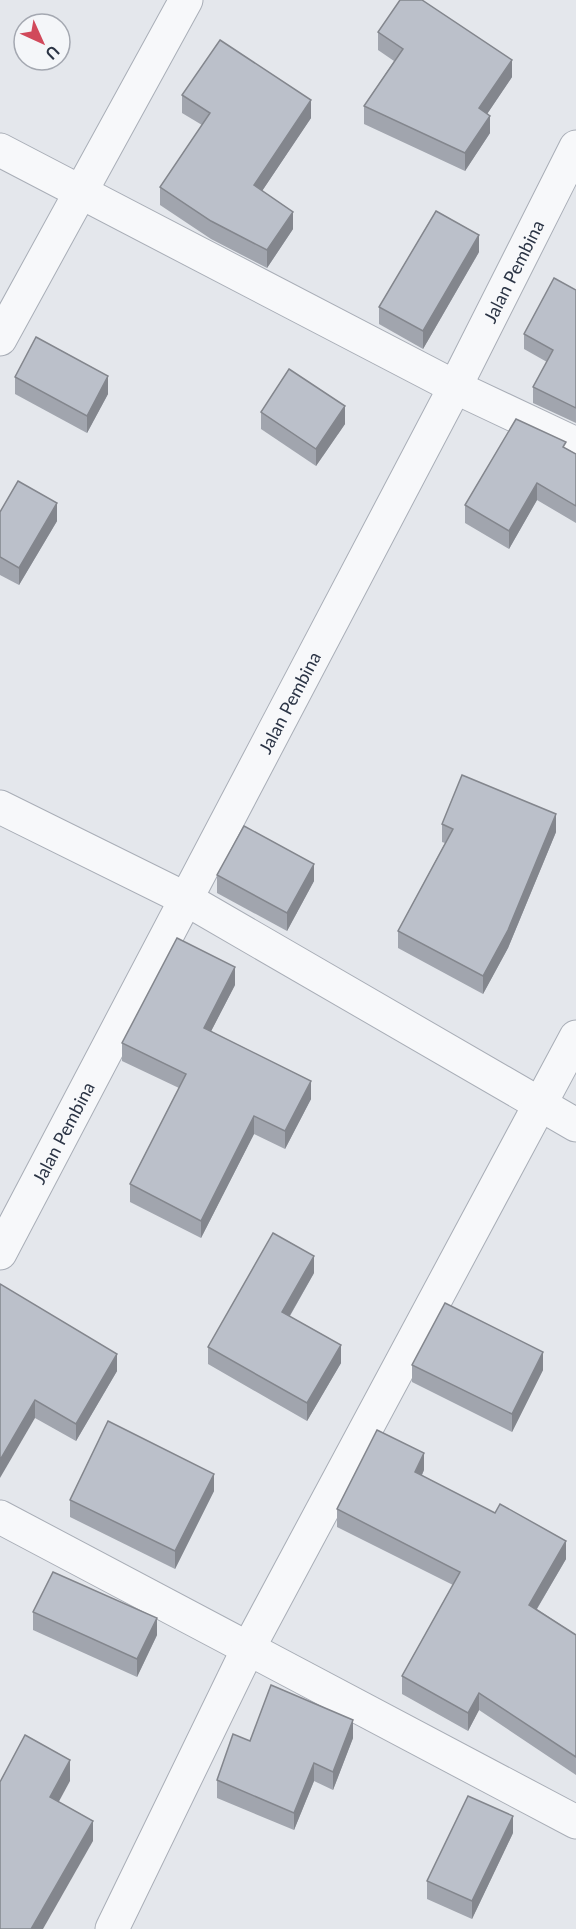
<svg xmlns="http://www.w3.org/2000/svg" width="576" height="1929" font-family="Lato,sans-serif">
<rect width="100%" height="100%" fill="#e4e7ec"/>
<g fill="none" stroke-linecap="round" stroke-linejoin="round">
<g stroke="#a9aeb7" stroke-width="35">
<g id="street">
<polyline points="0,150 455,387 576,444"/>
<polyline points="0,339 186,0"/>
<polyline points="0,807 186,899 576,1125"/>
<path id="s1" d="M 0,1253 L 455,387 L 576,147"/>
<polyline points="0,1517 576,1822"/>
<polyline points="112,1929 248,1649 576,1037"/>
</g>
</g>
<use href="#street" stroke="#f7f8fa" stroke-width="33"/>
</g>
<g fill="#a1a5ae">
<polygon points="378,32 512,77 487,114 490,133 465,171 364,124 364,106 394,61 378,50"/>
<polygon points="182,95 311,118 262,191 293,229 267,268 211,239 160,205 160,187 202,125 182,113"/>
<polygon points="479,252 423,349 379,324 379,307"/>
<polygon points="576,290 576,423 533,403 533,387 547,362 524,349 524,334"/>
<polygon points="15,377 108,394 87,433 15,394"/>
<polygon points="261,412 345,424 316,466 261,429"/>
<polygon points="566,448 576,454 576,523 537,500 509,549 465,523 465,505"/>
<polygon points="0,512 57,521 19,585 0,575"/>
<polygon points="442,824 556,832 508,948 483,994 398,948 398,931 445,843 442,842"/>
<polygon points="217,875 314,881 287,931 217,893"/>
<polygon points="235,985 211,1031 311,1099 285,1149 254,1134 201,1238 130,1202 130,1184 179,1088 122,1061 122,1043"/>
<polygon points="314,1273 290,1316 341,1363 307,1421 208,1364 208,1347"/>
<polygon points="0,1284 117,1371 76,1441 35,1418"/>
<polygon points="412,1365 543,1370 512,1432 412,1382"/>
<polygon points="424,1470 422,1475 566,1559 537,1609 576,1635 576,1775 479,1710 468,1731 402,1694 402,1676 453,1585 337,1527 337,1509"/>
<polygon points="214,1491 175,1569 70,1517 70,1500"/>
<polygon points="33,1612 157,1635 137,1677 33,1630"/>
<polygon points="353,1738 333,1790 314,1781 294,1830 217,1798 217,1780 250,1741"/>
<polygon points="513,1833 472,1919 427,1899 427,1881"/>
</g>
<g fill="#83868d">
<polygon points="512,60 512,77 479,126 479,108"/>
<polygon points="311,100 311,118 254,203 254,185"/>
<polygon points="490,116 490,133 465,171 465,153"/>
<polygon points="293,212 293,229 267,268 267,250"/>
<polygon points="479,235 479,252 423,349 423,331"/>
<polygon points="108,376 108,394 87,433 87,416"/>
<polygon points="345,406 345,424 316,466 316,449"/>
<polygon points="537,483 537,500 509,549 509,531"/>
<polygon points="57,503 57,521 19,585 19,568"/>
<polygon points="556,814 556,832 508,948 483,994 483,976"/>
<polygon points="314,864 314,881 287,931 287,913"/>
<polygon points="235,967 235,985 204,1045 204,1028"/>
<polygon points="311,1081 311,1099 285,1149 285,1131"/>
<polygon points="254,1116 254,1134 201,1238 201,1221"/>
<polygon points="314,1256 314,1273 282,1329 282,1312"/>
<polygon points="341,1345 341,1363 307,1421 307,1403"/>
<polygon points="543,1352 543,1370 512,1432 512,1414"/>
<polygon points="117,1354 117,1371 76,1441 76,1424"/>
<polygon points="35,1400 35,1418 0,1478 0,1460"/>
<polygon points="424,1453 424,1470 415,1489 415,1472"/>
<polygon points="214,1474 214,1491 175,1569 175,1551"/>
<polygon points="566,1541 566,1559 529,1622 529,1605"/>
<polygon points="157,1618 157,1635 137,1677 137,1659"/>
<polygon points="479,1693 479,1710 468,1731 468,1713"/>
<polygon points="353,1720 353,1738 333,1790 333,1772"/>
<polygon points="70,1760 70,1781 50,1818 50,1797"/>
<polygon points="314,1763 314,1781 294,1830 294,1813"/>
<polygon points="513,1816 513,1833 472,1919 472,1901"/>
<polygon points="93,1821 93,1841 43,1929 31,1929"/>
</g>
<g fill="#bbc0ca" stroke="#83868d" stroke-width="1.5">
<polygon points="400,0 422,0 512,60 479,108 490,116 465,153 364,106 403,49 378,32"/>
<polygon points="220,40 311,100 254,185 293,212 267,250 211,221 160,187 210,113 182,95"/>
<polygon points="436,211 479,235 423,331 379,307"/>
<polygon points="554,278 576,290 576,408 533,387 553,350 524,334"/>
<polygon points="36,337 108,376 87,416 15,377"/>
<polygon points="289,369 345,406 316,449 261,412"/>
<polygon points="516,419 566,442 563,447 576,454 576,506 537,483 509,531 465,505"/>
<polygon points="18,481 57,503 19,568 0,557 0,512"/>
<polygon points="462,775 556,814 508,930 483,976 398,931 453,829 442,824"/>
<polygon points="244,826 314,864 287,913 217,875"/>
<polygon points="177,938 235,967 204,1028 311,1081 285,1131 254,1116 201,1221 130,1184 186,1074 122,1043"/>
<polygon points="273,1233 314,1256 282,1312 341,1345 307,1403 208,1347"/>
<polygon points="0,1284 117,1354 76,1424 35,1400 0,1460"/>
<polygon points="445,1303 543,1352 512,1414 412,1365"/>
<polygon points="108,1421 214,1474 175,1551 70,1500"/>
<polygon points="377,1430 424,1453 415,1472 495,1513 500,1504 566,1541 529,1605 576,1635 576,1757 479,1693 468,1713 402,1676 460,1572 337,1509"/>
<polygon points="53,1572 157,1618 137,1659 33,1612"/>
<polygon points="271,1685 353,1720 333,1772 314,1763 294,1813 217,1780 233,1734 250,1741"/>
<polygon points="25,1735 70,1760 50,1797 93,1821 31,1929 0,1929 0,1782"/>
<polygon points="468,1796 513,1816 472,1901 427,1881"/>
</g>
<g text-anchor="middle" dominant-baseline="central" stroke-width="4.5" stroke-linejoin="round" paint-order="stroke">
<g font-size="18" fill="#2b3445" stroke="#f4f6f9">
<text stroke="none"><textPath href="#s1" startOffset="1108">Jalan Pembina</textPath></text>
<text stroke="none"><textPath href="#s1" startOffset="622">Jalan Pembina</textPath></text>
<text stroke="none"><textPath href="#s1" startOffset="136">Jalan Pembina</textPath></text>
</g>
</g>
<g transform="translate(42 42) rotate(135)"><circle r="28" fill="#f4f6f9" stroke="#a4a8b1" stroke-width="1.5"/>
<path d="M0-4.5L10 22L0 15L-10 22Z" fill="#d1495b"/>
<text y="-9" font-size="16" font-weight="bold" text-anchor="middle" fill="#2b3445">U</text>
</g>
</svg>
